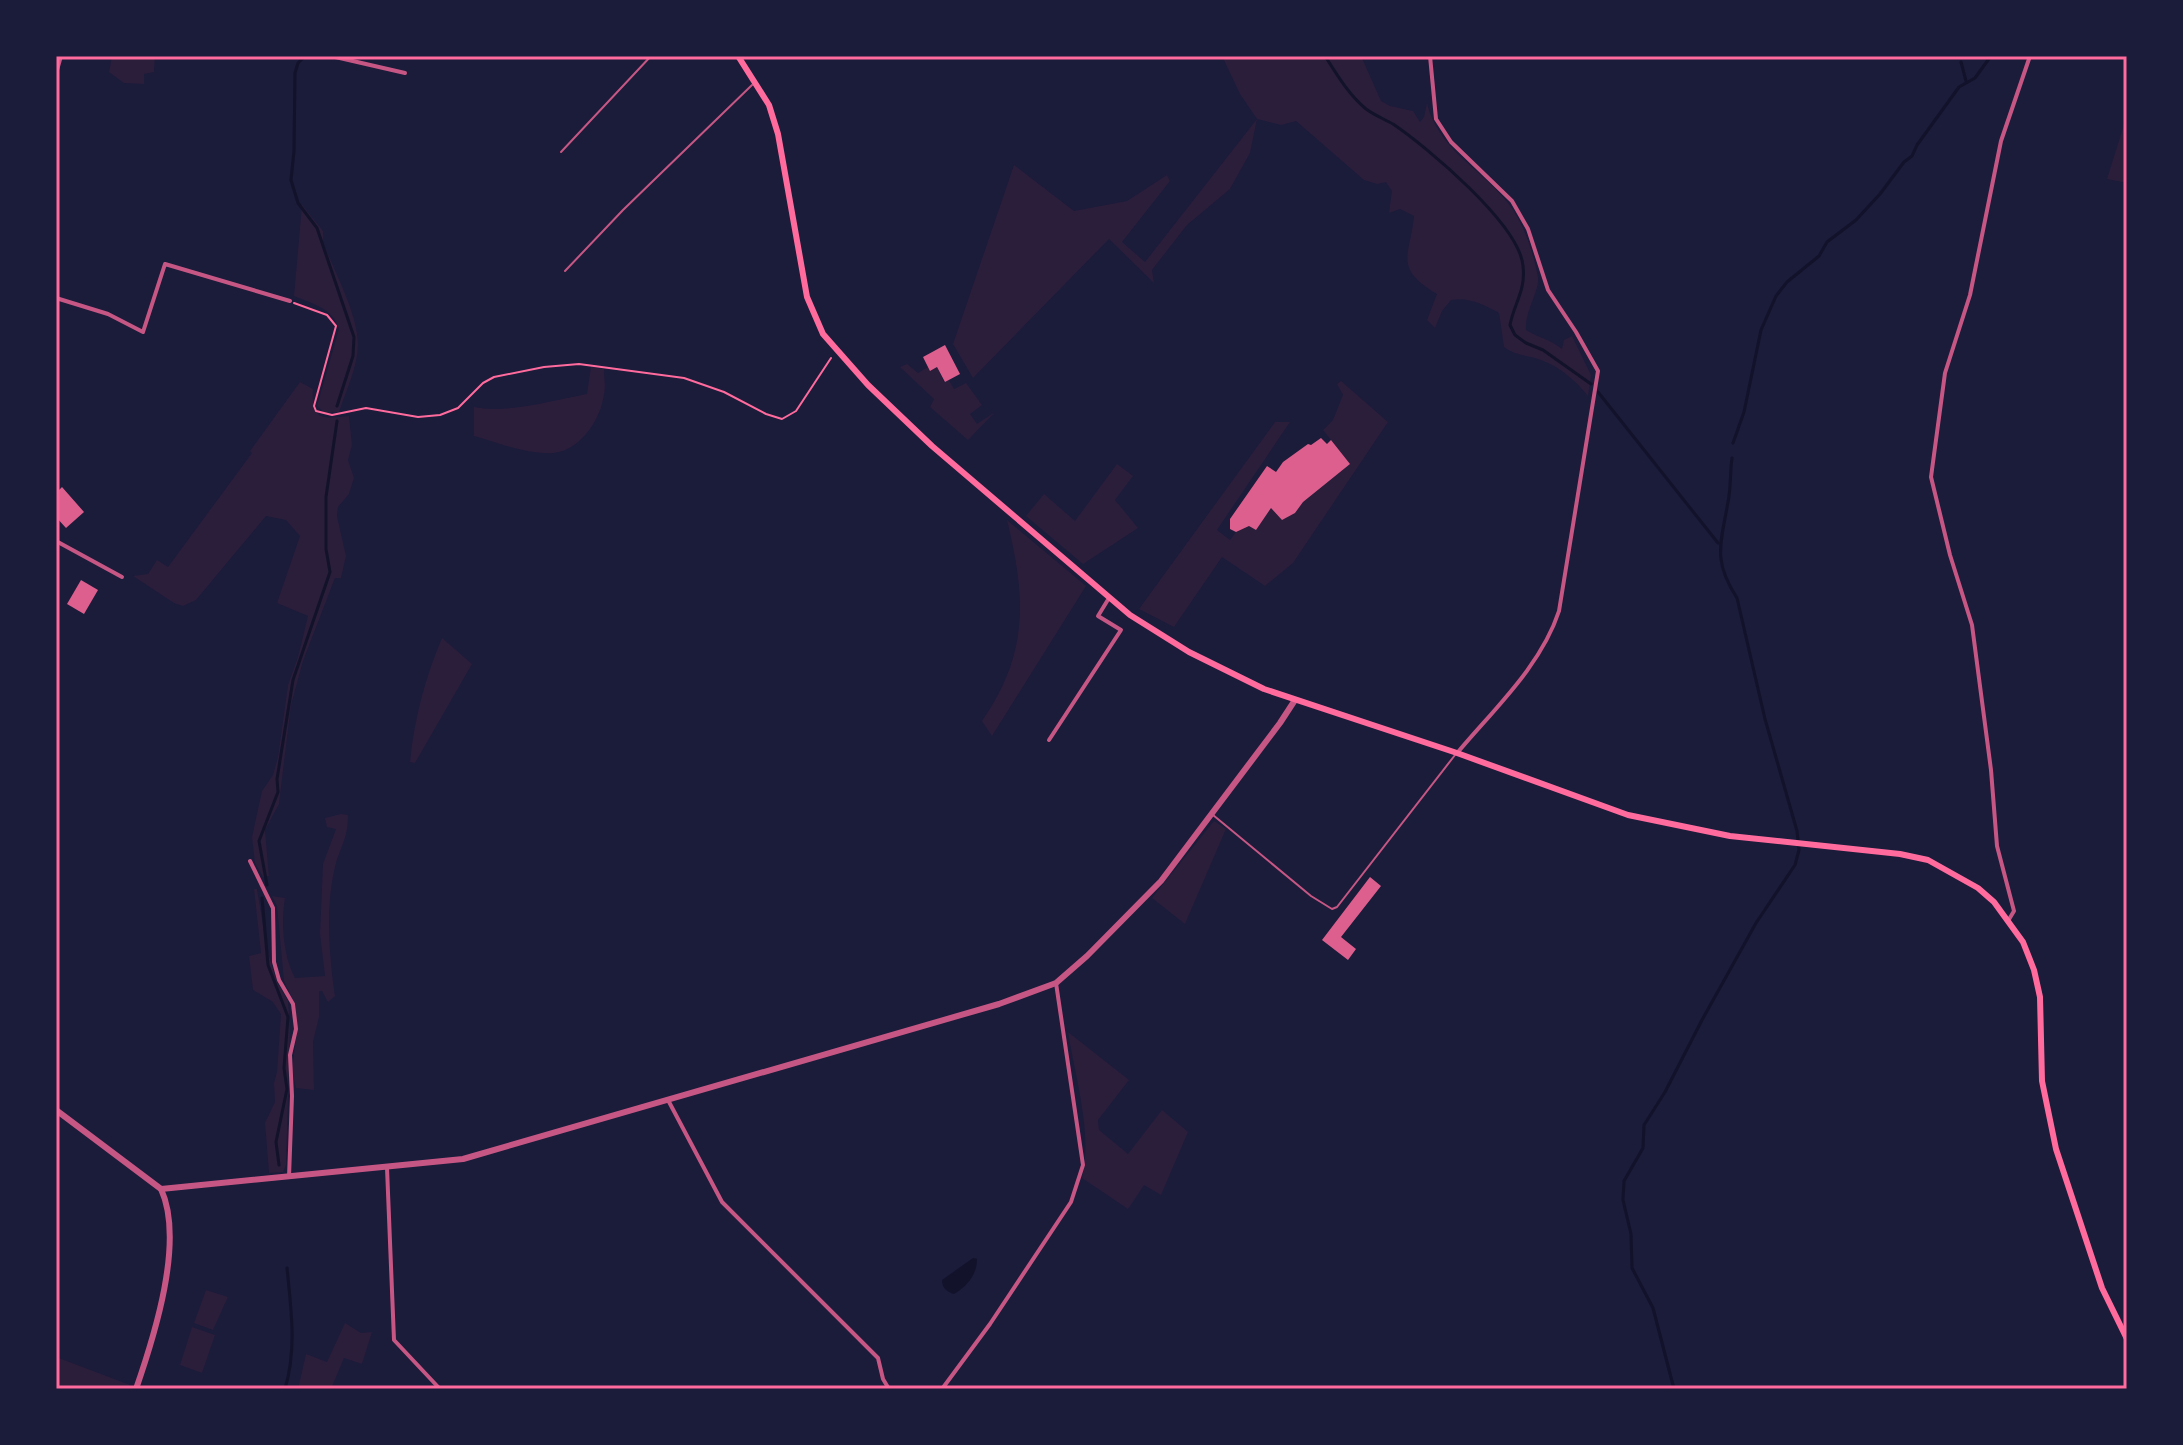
<svg xmlns="http://www.w3.org/2000/svg" width="2183" height="1445" font-family="Arial,sans-serif">
<rect width="100%" height="100%" fill="#1b1b3a"/>
<g fill="#2a1e3b">
<polygon points="112,56 155,56 154,72 144,74 144,84 124,83 109,72"/>
<path d="M 1222,56 L 1361,56 L 1381,101 L 1390,106 L 1413,111 L 1420,122 L 1424,117 L 1427,103 C 1437,148 1481,169 1508,203 C 1524,223 1533,252 1538,277 C 1540,290 1525,311 1526,330 C 1539,338 1550,339 1562,349 L 1564,340 L 1572,336 L 1591,375 L 1588,396 C 1575,380 1560,367 1541,360 C 1527,355 1516,356 1504,347 L 1499,313 C 1484,305 1469,297 1451,300 L 1442,311 L 1435,328 L 1427,320 L 1437,294 C 1393,268 1410,256 1414,216 L 1400,209 L 1389,213 L 1392,191 L 1386,182 L 1377,184 L 1364,180 L 1296,121 L 1281,125 L 1257,119 L 1250,153 L 1230,189 L 1187,225 L 1152,270 L 1154,283 L 1109,239 L 973,378 L 953,344 L 1014,165 L 1074,211 L 1127,201 L 1167,175 L 1170,181 L 1122,242 L 1145,262 L 1257,119 L 1240,94 Z"/>
<polygon points="2127,115 2127,183 2107,179"/>
<path d="M 302,205 L 323,231 L 323,242 C 334,271 358,314 358,344 C 358,366 346,391 339,412 L 325,413 L 317,406 L 339,329 C 333,308 313,304 294,296 Z"/>
<polygon points="907,364 918,373 928,367 931,371 937,367 944,382 949,380 954,389 966,383 982,405 970,414 977,424 995,412 968,440 930,407 934,399 900,367"/>
<path d="M 591,367 L 604,369 C 604,377 606,387 604,394 C 601,419 581,450 554,453 C 528,455 499,443 474,436 L 474,407 C 507,414 554,400 587,394 Z"/>
<polygon points="1341,381 1388,422 1293,563 1265,586 1222,557 1174,627 1139,609 1275,422 1290,422 1217,530 1230,540 1236,532 1249,526 1256,529 1271,508 1282,520 1295,513 1303,502 1350,464 1323,430 1333,420 1343,395 1337,384"/>
<path d="M 300,382 L 313,389 C 311,420 321,419 349,416 L 352,445 L 348,460 L 354,478 L 349,494 L 338,507 L 337,516 L 346,556 L 341,578 L 335,578 L 303,661 L 291,705 L 279,804 L 265,830 L 269,876 L 263,877 L 255,863 L 252,837 L 262,791 L 273,775 L 278,757 L 288,685 L 298,657 L 308,616 L 277,603 L 300,536 L 286,520 L 266,516 L 196,600 L 183,606 L 174,603 L 133,576 L 148,574 L 157,560 L 168,567 L 252,453 L 250,451 Z"/>
<polygon points="1117,464 1133,476 1115,500 1138,528 1083,564 1026,516 1044,494 1075,521"/>
<path d="M 1007,520 L 1086,586 L 992,736 L 982,721 C 1029,653 1026,598 1007,520 Z"/>
<path d="M 442,638 L 472,664 L 415,763 L 410,762 C 414,719 425,678 442,638 Z"/>
<path d="M 341,814 L 348,815 C 348,837 342,844 336,863 C 325,905 329,954 335,996 L 328,1002 L 322,991 L 319,991 L 319,1017 L 313,1042 L 314,1090 L 296,1088 L 292,1070 L 297,1031 L 295,1004 L 284,981 L 277,906 L 272,896 L 285,898 C 281,923 283,955 295,978 L 325,976 L 320,934 L 323,864 L 336,829 L 327,827 L 325,818 Z"/>
<polygon points="1214,821 1226,829 1185,924 1152,898"/>
<polygon points="254,889 257,889 267,949 277,982 288,1001 290,1029 286,1165 283,1172 269,1173 265,1123 275,1102 274,1083 277,1072 281,1014 273,1002 253,990 249,956 261,953"/>
<path d="M 1068,1032 L 1129,1080 L 1098,1120 L 1099,1130 L 1128,1154 L 1162,1110 L 1188,1132 L 1161,1195 L 1144,1185 L 1128,1209 L 1082,1178 C 1093,1135 1075,1076 1068,1032 Z"/>
<polygon points="206,1290 228,1297 213,1330 194,1323"/>
<polygon points="345,1323 361,1333 372,1332 362,1364 344,1358 331,1389 298,1389 306,1354 327,1362"/>
<polygon points="192,1327 215,1335 202,1373 180,1365"/>
<polygon points="56,1357 130,1385 128,1389 56,1389"/>
</g>
<path fill="#12122b" d="M 973,1258 L 977,1259 C 977,1275 967,1286 954,1294 C 947,1292 942,1288 942,1280 Z"/>
<g fill="none" stroke-linecap="round" stroke-linejoin="round">
<g stroke="#12122b" stroke-width="3">
<polyline points="305,56 298,63 295,73 294,151 291,180 298,203 317,228 354,337 353,356 337,406"/>
<path d="M 1325,56 C 1337,75 1349,95 1366,109 C 1374,115 1384,119 1393,124 C 1427,147 1520,225 1523,266 C 1526,291 1514,303 1510,325 L 1515,335 L 1526,343 L 1543,350 L 1591,384"/>
<polyline points="1961,62 1966,81"/>
<polyline points="1598,392 1718,543"/>
<polyline points="1733,443 1744,412 1761,330 1776,296 1787,282 1819,256 1827,242 1856,220 1880,194 1904,162 1912,156 1917,145 1959,87 1975,78 1991,56"/>
<polyline points="267,885 259,841 278,792 277,779 293,680 330,572 326,549 326,497 337,421"/>
<polyline points="262,898 268,965 288,1017 284,1068 287,1089 276,1142 279,1165"/>
<path d="M 285,1389 C 297,1349 291,1309 287,1268"/>
<path d="M 1674,1389 L 1653,1308 L 1632,1268 L 1631,1234 L 1623,1200 L 1624,1181 L 1643,1148 L 1644,1125 L 1665,1092 L 1702,1020 L 1756,923 L 1795,865 L 1799,850 L 1797,831 L 1765,719 L 1737,598 C 1712,560 1721,543 1728,502 C 1731,488 1730,472 1732,458"/>
</g>
</g>
<g fill="#dd5f8e">
<polygon points="945,345 960,374 945,382 937,367 930,371 923,357"/>
<polygon points="1321,438 1327,444 1331,440 1350,464 1303,502 1295,513 1282,520 1271,508 1256,530 1249,526 1236,532 1230,529 1230,519 1267,466 1276,472 1283,462 1308,444 1311,445"/>
<polygon points="56,487 59,490 62,487 84,512 66,528 56,517"/>
<polygon points="81,580 98,590 84,614 67,604"/>
<polygon points="1370,877 1381,886 1341,937 1356,949 1348,960 1322,940"/>
</g>
<g fill="none" stroke-linecap="round" stroke-linejoin="round">
<polyline stroke="#ff6b9d" stroke-width="2" points="294,303 327,315 336,326 314,406 316,411 332,415 366,408 418,417 440,415 458,408 483,383 494,377 544,367 579,364 684,378 724,392 766,414 782,419 796,411 831,358"/>
<g stroke="#c65784" stroke-width="2">
<polyline points="561,152 651,56"/>
<polyline points="565,271 623,210 752,85"/>
<polyline points="1213,815 1311,896 1332,909 1337,907 1455,755"/>
</g>
<g stroke="#c65784" stroke-width="4">
<polyline points="331,56 405,73"/>
<path d="M 1430,56 L 1436,119 L 1451,142 L 1512,201 L 1528,229 L 1548,290 L 1576,332 L 1598,371 L 1559,611 C 1541,666 1494,709 1458,752"/>
<polyline points="56,298 108,314 143,332 165,264 290,301"/>
<polyline points="56,541 122,577"/>
<polyline points="1049,740 1121,630 1098,616 1109,598"/>
<polyline points="250,861 273,908 274,962 279,980 293,1004 296,1029 290,1055 292,1096 289,1177"/>
<polyline points="2008,921 2014,911 1997,846 1991,770 1972,625 1950,555 1931,477 1945,373 1970,295 2001,141 2030,56"/>
<polyline points="668,1100 722,1202 878,1358 883,1379 889,1389"/>
<polyline points="387,1168 394,1340 440,1389"/>
<polyline points="942,1389 990,1324 1071,1202 1083,1165 1056,983"/>
</g>
<g stroke="#c65784" stroke-width="6">
<polyline points="56,70 60,56"/>
<path d="M 56,1110 L 161,1189 C 185,1241 154,1337 136,1389"/>
<polyline points="161,1189 463,1159 999,1004 1056,983 1087,956 1161,881 1280,723 1295,700"/>
</g>
<polyline stroke="#ff6b9d" stroke-width="6" points="738,56 769,105 778,134 807,297 823,334 868,385 932,446 1130,615 1189,652 1264,689 1457,753 1628,815 1730,836 1900,854 1928,860 1978,888 1994,902 2023,942 2034,970 2040,997 2042,1081 2056,1149 2102,1288 2127,1339"/>
</g>
<rect width="2183" height="1445" fill="none" stroke="#1b1b3a" stroke-width="116"/>
<rect x="58" y="58" width="2067" height="1329" fill="none" stroke="#ff6b9d" stroke-width="3"/>
</svg>
